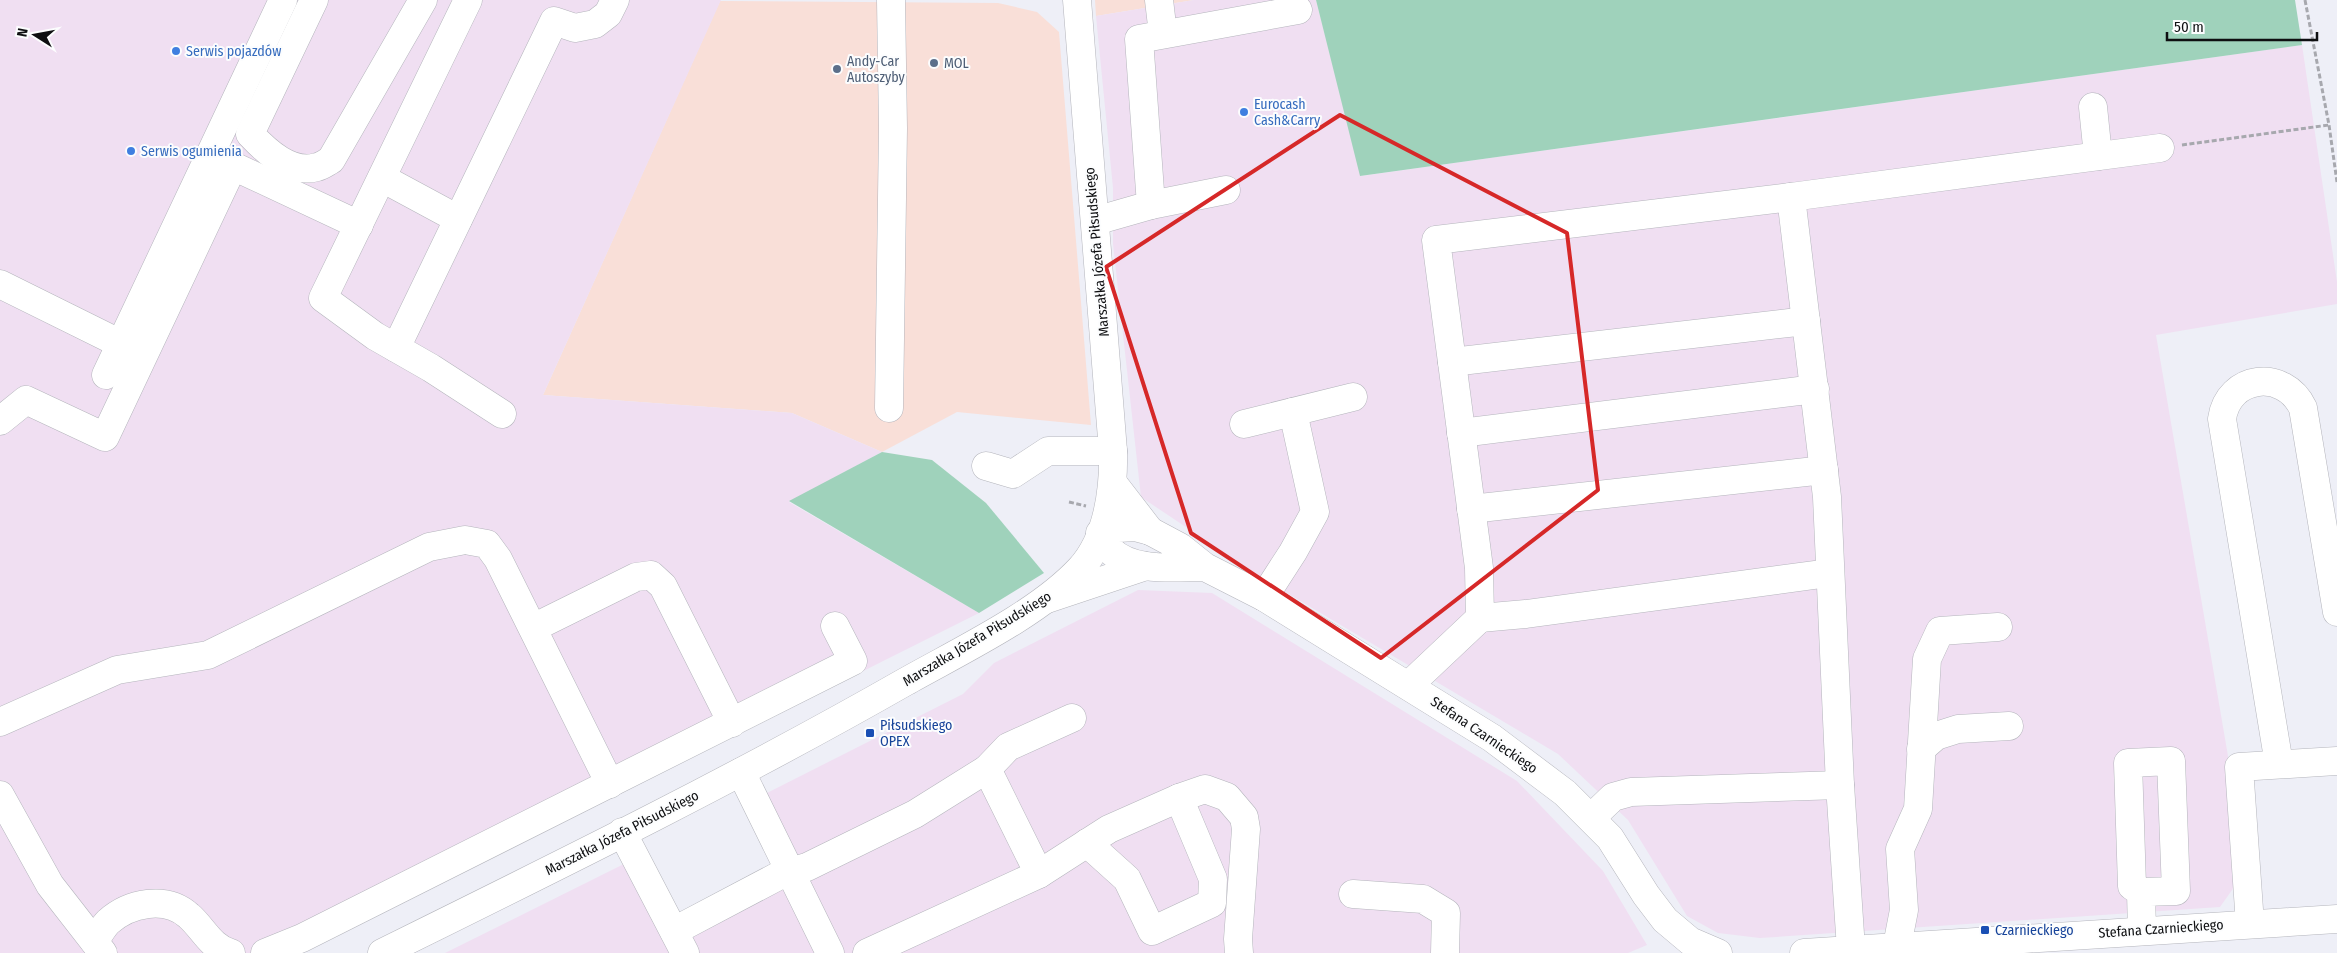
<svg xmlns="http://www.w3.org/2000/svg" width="2337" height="953" font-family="'Fira Sans Condensed',sans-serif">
<rect width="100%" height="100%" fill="#eeeff7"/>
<g fill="#f9dfd8">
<polygon points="1095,0 1194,0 1096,16"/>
<polygon points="720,1 998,3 1037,12 1059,32 1091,425 957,412 882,452 792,413 543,395"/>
</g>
<g fill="#f0dff2">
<polygon points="0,0 721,0 543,395 792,413 882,452 789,502 979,613 300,953 0,953"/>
<polygon points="1194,0 1316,0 1361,176 2302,45 2337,282 2337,304 2156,335 2228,756 2237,883 2220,907 1760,938 1718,933 1687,916 1628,820 1558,754 1265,580 1141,497 1113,244 1113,188 1096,16"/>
<polygon points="1138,590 1212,593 1517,781 1603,871 1647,945 1628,953 445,953 646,853 677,917 781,866 749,802 963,694 994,663"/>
</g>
<g fill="#9fd2bb">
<polygon points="1316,0 2295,0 2302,45 1360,176"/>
<polygon points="882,452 932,460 986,503 1044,573 979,613 789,501"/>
</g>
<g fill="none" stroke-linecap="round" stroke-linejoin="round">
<g stroke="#b4b5bc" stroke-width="29">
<g id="minor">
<path d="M 314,0 L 250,134 C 266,151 291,175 317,167 C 322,166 327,162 331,160 L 423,0"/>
<polyline points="468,0 323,298 375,336 431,368 502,414"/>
<polyline points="1159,0 1163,34"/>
<polyline points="2093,107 2098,156"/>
<polyline points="382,178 458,219"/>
<polyline points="1791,197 2160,148"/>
<polyline points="1151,205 1226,190"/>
<polyline points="1095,221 1151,205 1139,39 1298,10"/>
<polyline points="0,284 121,344"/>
<polyline points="396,348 554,21 575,28 595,24 608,14 615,0"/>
<polyline points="1452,362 1806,321"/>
<polyline points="106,375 283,0"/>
<polyline points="889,408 893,128 891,0"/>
<polyline points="0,421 26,400 105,437 233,166 359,225"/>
<polyline points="1244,424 1353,397"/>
<polyline points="1461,433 1815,389"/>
<polyline points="986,466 1013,474 1048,451 1113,451"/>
<polyline points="1113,483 1150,531"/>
<polyline points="1471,509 1824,470"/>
<path d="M 1205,567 C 1175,567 1133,573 1110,550 C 1105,546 1103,538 1100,533 L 1118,528 L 1135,527 L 1150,531 L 1180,547 L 1205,567 L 1264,597 L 1492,738 L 1565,793 L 1610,838 L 1646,895 L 1665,920 L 1690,941 L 1718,953"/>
<polyline points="1264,597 1293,552 1315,512 1293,412"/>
<polyline points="1047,599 1146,566"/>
<polyline points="1480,618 1526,614 1829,573"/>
<polyline points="533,628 636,577 651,575 663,586 732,723"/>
<polyline points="1409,685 1480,618 1479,568 1436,240 1791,197 1827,497 1840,785 1851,949"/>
<polyline points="0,722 117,670 208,655 429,547 465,540 487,544 498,559 610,784"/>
<polyline points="1921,749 1936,736 1958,729 2009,726"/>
<path d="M 2279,764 L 2222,419 C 2228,375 2284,368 2303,408 L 2337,612"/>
<polyline points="987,769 1008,747 1072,718"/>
<polyline points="741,772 830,953"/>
<polyline points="0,795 50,885 103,953"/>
<polyline points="1591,818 1613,797 1631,792 1840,785"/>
<polyline points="622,832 685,953"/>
<polyline points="1087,843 1127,879 1152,931 1212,903 1213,879 1179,798"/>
<polyline points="2141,892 2176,891 2171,761 2128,763 2132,886 2141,892 2142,931"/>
<polyline points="1353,894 1423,899 1446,913 1445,953"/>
<polyline points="2250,924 2239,767 2337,761"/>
<polyline points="674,931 782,874 807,867 915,814 987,769 1039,874"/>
<path d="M 94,941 C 99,935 103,927 108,922 C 129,903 166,895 189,916 C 203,928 211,948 231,953"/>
<polyline points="1897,946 1904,910 1900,849 1918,809 1927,659 1940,631 1998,627"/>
<polyline points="265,953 302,938 853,661 835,626"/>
<polyline points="867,953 1039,874 1109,829 1179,798 1205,789 1227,797 1244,817 1246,829 1238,939 1239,953"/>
<polyline points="1804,953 2337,919"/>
</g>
</g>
<g stroke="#b4b5bc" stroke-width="29">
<path id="major" d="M 382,953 C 558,866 735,779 905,682 C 960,651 1038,614 1080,569 C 1108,539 1114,489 1113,451 L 1077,0"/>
</g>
<g stroke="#a7a8ae" stroke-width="3" stroke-dasharray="5 2.5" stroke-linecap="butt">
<polyline points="2305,0 2329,125 2337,182"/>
<polyline points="2182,145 2329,125"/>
<polyline points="1069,502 1086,506"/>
</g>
<use href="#minor" stroke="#fff" stroke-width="28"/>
<use href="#major" stroke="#fff" stroke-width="28"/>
</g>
<path fill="none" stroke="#d62828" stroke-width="4" stroke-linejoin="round" d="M 1340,115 L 1567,233 L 1598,490 L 1381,658 L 1191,533 L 1106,267 Z"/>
<g fill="#3f7fe0" stroke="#fcfdfe" stroke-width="2">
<circle cx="176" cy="51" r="5"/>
<circle cx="1244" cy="112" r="5"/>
<circle cx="131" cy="151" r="5"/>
</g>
<g fill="#5c6f8a" stroke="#fcfdfe" stroke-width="2">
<circle cx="934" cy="63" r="5"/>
<circle cx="837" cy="69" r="5"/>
</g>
<g fill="#1a4fb4" stroke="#fcfdfe" stroke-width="2">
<rect x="865" y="728" width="10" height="10" rx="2.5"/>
<rect x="1980" y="925" width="10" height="10" rx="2.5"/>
</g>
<g text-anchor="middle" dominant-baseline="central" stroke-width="4" stroke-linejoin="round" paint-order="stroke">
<g font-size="14" fill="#366cbe" stroke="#fcfdfe" text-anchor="start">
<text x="186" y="51">Serwis pojazdów</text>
<text x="1254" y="104">Eurocash<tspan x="1254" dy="16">Cash&amp;Carry</tspan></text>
<text x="141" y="151">Serwis ogumienia</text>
</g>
<g font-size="14" fill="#4e5e75" stroke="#fcfdfe" text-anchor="start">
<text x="847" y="61">Andy-Car<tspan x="847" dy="16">Autoszyby</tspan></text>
<text x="944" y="63">MOL</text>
</g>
<g font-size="14" fill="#0e0f11" stroke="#fcfdfe">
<text transform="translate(1097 252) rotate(-95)">Marszałka Józefa Piłsudskiego</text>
<text transform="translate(977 639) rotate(-31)">Marszałka Józefa Piłsudskiego</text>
<text transform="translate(1484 735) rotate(34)">Stefana Czarnieckiego</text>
<text transform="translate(622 833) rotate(-27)">Marszałka Józefa Piłsudskiego</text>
<text transform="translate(2161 929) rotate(-4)">Stefana Czarnieckiego</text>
</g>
<g font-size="14" fill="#164399" stroke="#fcfdfe" text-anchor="start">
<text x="880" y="725">Piłsudskiego<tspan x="880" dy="16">OPEX</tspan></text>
<text x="1995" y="930">Czarnieckiego</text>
</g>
</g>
<g transform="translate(35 35) rotate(281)" stroke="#fcfdfe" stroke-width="4" paint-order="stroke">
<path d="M0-4L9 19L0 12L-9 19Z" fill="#0e0f11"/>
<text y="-8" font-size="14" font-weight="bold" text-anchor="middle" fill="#0e0f11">N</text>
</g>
<path d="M2167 32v8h150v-8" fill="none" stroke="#0e0f11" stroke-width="2.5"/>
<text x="2174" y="32" font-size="15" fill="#0e0f11" stroke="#fcfdfe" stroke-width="4" paint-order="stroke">50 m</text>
</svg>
